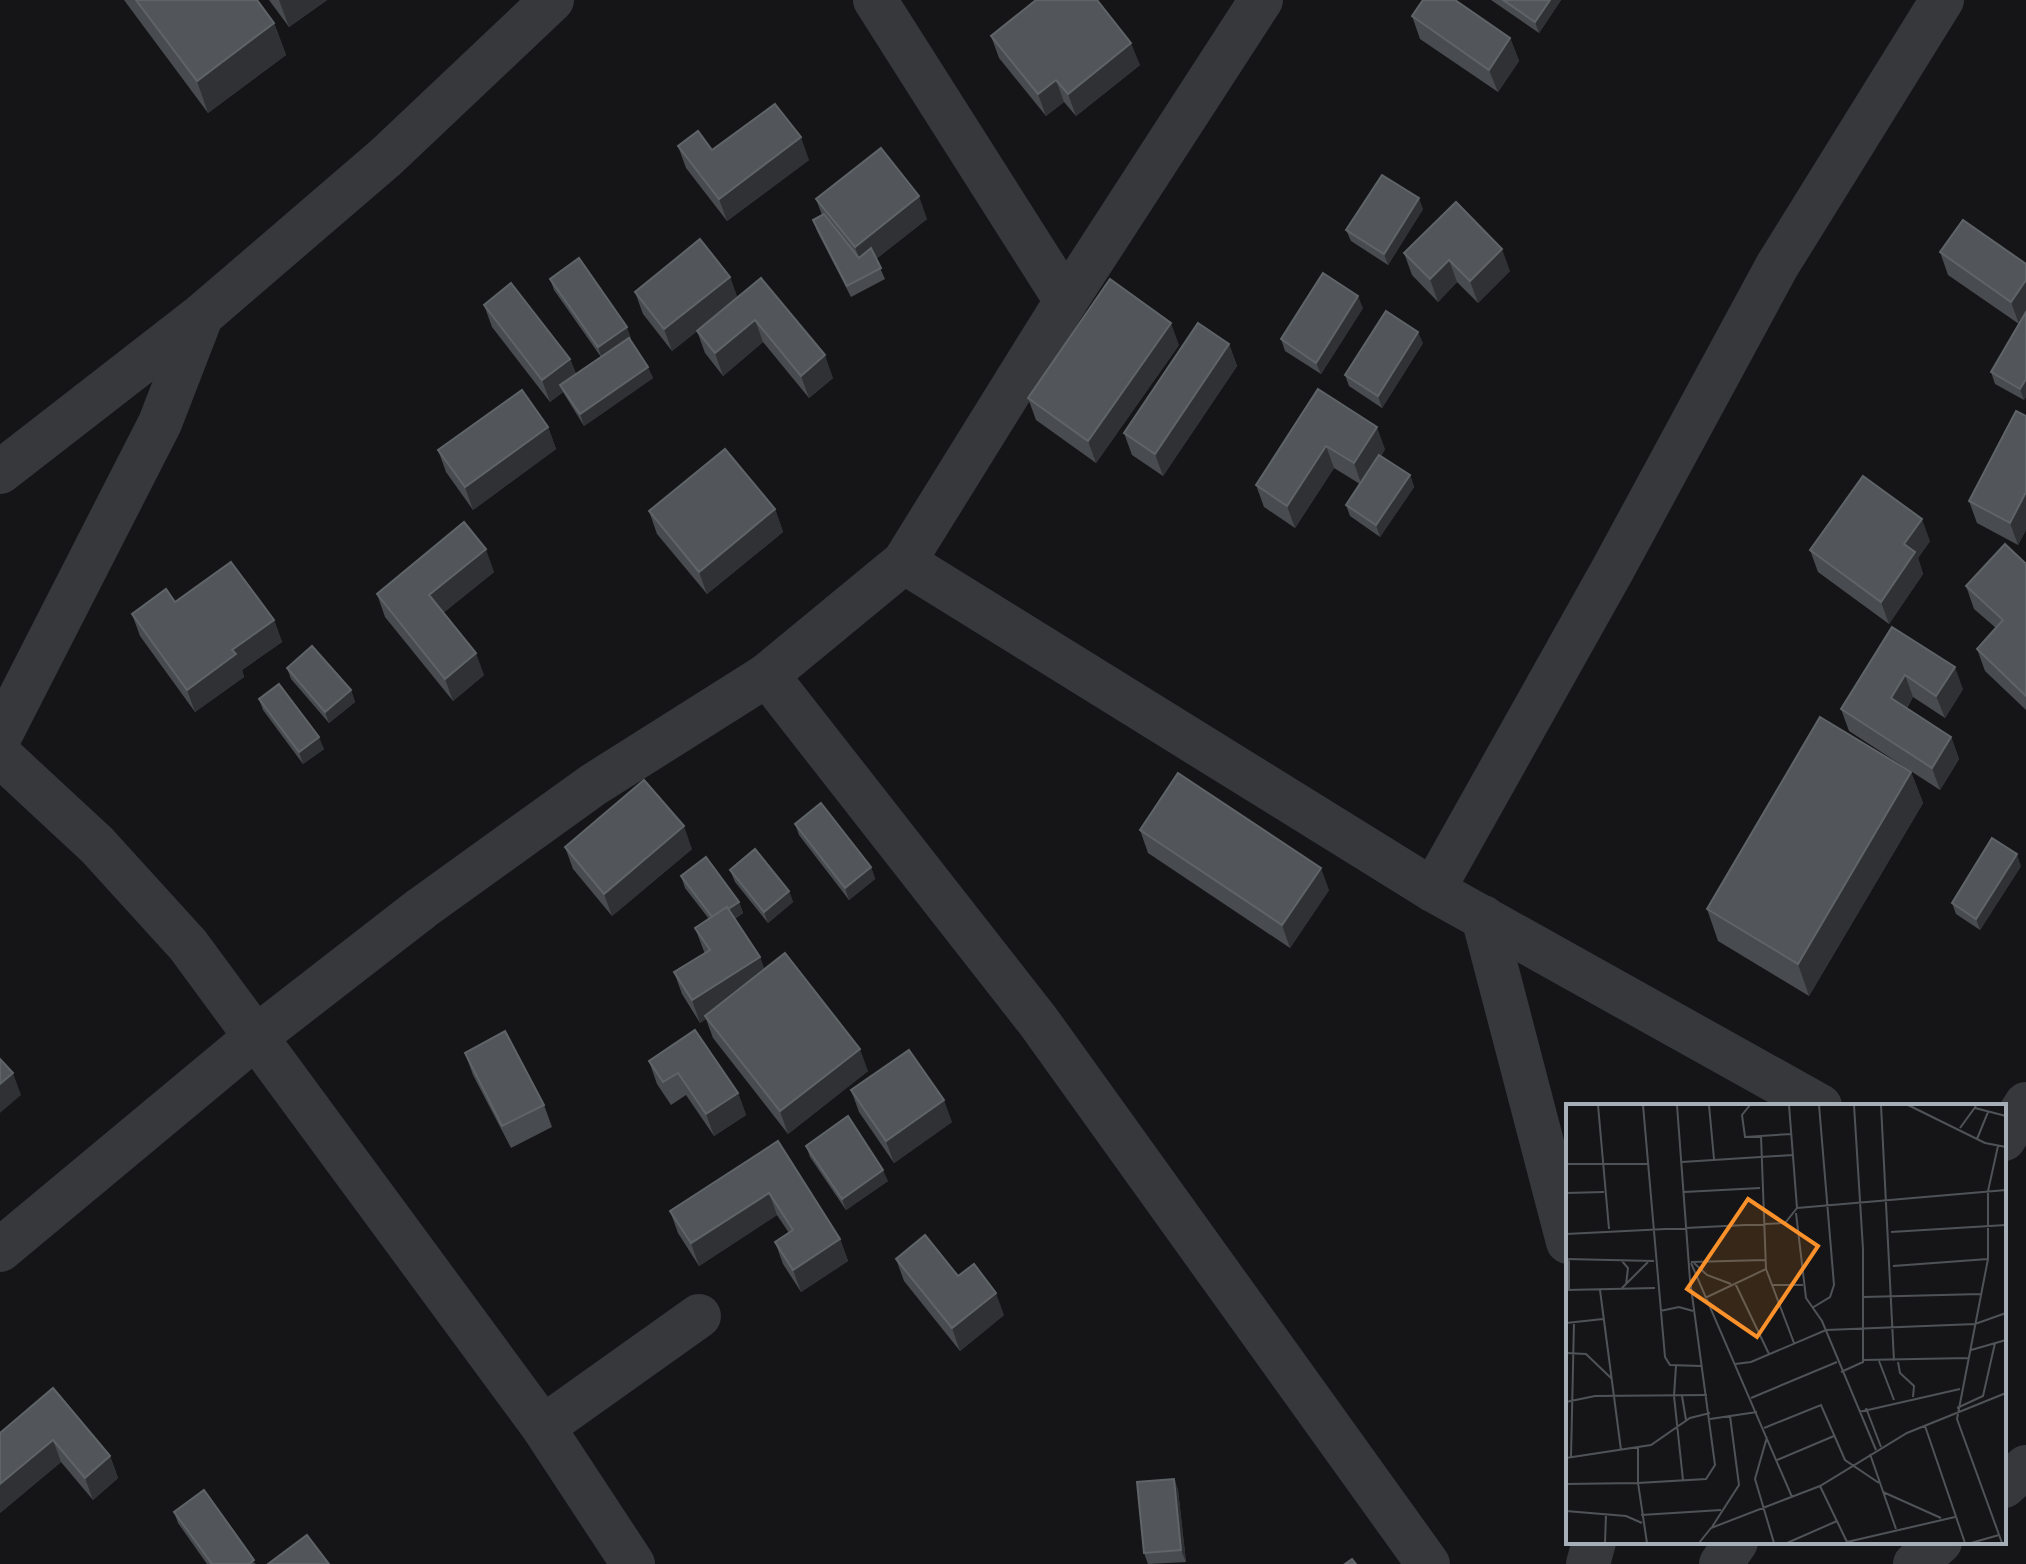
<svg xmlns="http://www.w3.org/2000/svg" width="2026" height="1564" font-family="'Roboto Condensed',sans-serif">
<rect width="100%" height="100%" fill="#151517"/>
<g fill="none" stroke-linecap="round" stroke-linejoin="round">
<g stroke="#36383c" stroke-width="44">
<polyline points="875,0 1066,301"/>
<polyline points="0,472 201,316 386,157 552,0"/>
<polyline points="904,562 1433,890 1820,1106"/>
<polyline points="767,675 1038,1021 1428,1564"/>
<polyline points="0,736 160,423 201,317"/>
<polyline points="0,755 97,845 188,945 543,1427 633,1564"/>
<polyline points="1433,890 1613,569 1777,266 1942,0"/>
<polyline points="1483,917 1568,1242"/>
<polyline points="2004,1139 2026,1104"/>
<polyline points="0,1250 257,1036 422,908 593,785 767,675 904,562 1066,301 1261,0"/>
<polyline points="543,1427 699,1316"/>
<polyline points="2004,1486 2026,1467"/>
<polyline points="1588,1564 1594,1542"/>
<polyline points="1721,1564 1736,1542"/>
<polyline points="1915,1564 1940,1542"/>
</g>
</g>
<g fill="#484b4f">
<polygon points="124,0 257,0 274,23 286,55 208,113"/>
<polygon points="269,0 327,0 289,27"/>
<polygon points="1491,0 1561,0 1539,33"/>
<polygon points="1412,16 1510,38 1519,61 1498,92 1420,39"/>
<polygon points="991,36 1140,65 1076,116 1064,102 1046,116 999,58"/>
<polygon points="678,146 712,150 809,160 727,221 686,168"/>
<polygon points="816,199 927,219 876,259 885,279 851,297 817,231 813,220 822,215"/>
<polygon points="1423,209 1388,265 1351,241 1346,230"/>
<polygon points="1940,252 2026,264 2026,397 2024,400 1995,384 1991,372 2019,324 1948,275"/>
<polygon points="1404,253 1510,271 1478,303 1457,282 1438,302 1412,275"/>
<polygon points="730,277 737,297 833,378 809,398 763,342 723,376 705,353 697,331 672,351 643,314 635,292"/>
<polygon points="550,279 631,338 630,339 653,378 584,426 563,392 550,402 492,327 484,305 570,359 576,374 601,357 554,290"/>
<polygon points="1363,308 1321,374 1285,351 1281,339"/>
<polygon points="1423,343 1382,408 1349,386 1345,375"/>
<polygon points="1229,344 1237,366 1163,476 1132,455 1124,433"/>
<polygon points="1179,345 1096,463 1036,420 1028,398"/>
<polygon points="1318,389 1385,449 1381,456 1410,475 1414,487 1380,537 1350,516 1346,505 1360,484 1334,468 1295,528 1264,507 1256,485"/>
<polygon points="2026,416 2026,530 2018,545 1977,523 1969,501"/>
<polygon points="548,427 556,449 473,510 446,472 438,450"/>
<polygon points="775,509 783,532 707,594 657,534 649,511"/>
<polygon points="1930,541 1918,558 1923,574 1889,624 1818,572 1810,550"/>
<polygon points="2026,564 2026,710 1985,671 1977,649 1996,628 1974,609 1966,586"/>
<polygon points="494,572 443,613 484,675 453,701 385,617 377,594"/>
<polygon points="175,602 274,620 282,642 242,670 244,677 195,712 140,636 132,614"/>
<polygon points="1892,627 1963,689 1945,718 1913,697 1907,708 1951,737 1959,759 1940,790 1849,731 1841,709"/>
<polygon points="287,668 351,690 355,702 329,723 291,679"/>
<polygon points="259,699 324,749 303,764 263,710"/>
<polygon points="1911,772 1923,803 1809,996 1718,941 1707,909"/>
<polygon points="795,824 871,867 875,879 849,900 799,835"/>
<polygon points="1140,830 1329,890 1290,948 1148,853"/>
<polygon points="565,847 692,849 612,916 573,869"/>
<polygon points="2021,866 1980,930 1956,914 1952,903"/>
<polygon points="730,870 789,891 793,902 768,923 735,882"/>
<polygon points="681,876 739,902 743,913 735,919 760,957 764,969 868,1071 788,1134 713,1038 706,1019 700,1023 682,994 674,972 705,954 695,928 709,919 685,888"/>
<polygon points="465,1053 544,1105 552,1127 511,1148 473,1075"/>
<polygon points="649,1061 738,1093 746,1115 714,1136 686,1095 671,1105 657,1084"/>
<polygon points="851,1090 952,1122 894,1163 859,1112"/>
<polygon points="778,1141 840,1239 848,1261 801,1292 783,1264 775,1242 789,1233 777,1215 699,1266 678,1233 670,1211"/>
<polygon points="806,1146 888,1181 846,1210 810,1157"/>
<polygon points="896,1259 1004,1315 960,1351 904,1281"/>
<polygon points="53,1388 110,1456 118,1478 93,1500 61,1462 0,1513"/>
<polygon points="1174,1479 1178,1490 1186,1562 1148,1564 1144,1553"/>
<polygon points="174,1512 256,1564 207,1564 178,1523"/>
</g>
<g fill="#2f3134">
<polygon points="279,0 327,0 289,27"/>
<polygon points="1550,0 1561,0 1539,33 1535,22"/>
<polygon points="274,23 286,55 208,113 197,81"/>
<polygon points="1510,38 1519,61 1498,92 1489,70"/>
<polygon points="1131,43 1140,65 1076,116 1068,94"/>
<polygon points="1056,80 1064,102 1046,116 1038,94"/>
<polygon points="801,137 809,160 727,221 719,199"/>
<polygon points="919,196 927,219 863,269 855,247"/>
<polygon points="1419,198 1423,209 1388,265 1384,254"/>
<polygon points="1502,249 1510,271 1478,303 1470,281"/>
<polygon points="1449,260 1457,282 1438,302 1430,279"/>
<polygon points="730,277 738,299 672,351 664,329"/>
<polygon points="2026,280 2026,314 2019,324 2011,302"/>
<polygon points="1358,296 1363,308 1321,374 1316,363"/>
<polygon points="755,320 763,342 723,376 715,353"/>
<polygon points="1171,323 1179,345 1096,463 1088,441"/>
<polygon points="627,327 631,338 602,359 598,347"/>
<polygon points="1418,332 1423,343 1382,408 1378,396"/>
<polygon points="1229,344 1237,366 1163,476 1155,454"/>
<polygon points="825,355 833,378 809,398 801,376"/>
<polygon points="570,359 578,381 560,385 563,392 550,402 542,380"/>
<polygon points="648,367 653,378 584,426 580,414"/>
<polygon points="2026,379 2026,397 2024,400 2020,389"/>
<polygon points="548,427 556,449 473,510 465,487"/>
<polygon points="1377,427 1385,449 1362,486 1354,463"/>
<polygon points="1326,446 1334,468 1295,528 1287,506"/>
<polygon points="1410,475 1414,487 1380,537 1376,525"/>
<polygon points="2026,492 2026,530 2018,545 2010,523"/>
<polygon points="775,509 783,532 707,594 699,572"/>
<polygon points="1922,519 1930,541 1918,558 1923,574 1889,624 1881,602 1904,544"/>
<polygon points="486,549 494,572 437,618 429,595"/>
<polygon points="274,620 282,642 242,670 244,677 195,712 187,690 232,650"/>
<polygon points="476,653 484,675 453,701 445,679"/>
<polygon points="1955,667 1963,689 1945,718 1936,696"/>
<polygon points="1905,675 1913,697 1899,720 1891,698"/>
<polygon points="351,690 355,702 329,723 325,712"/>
<polygon points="319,737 324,749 303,764 299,752"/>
<polygon points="1951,737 1959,759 1940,790 1932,768"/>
<polygon points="1911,772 1923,803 1809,996 1798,964"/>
<polygon points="684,826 692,849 612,916 604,894"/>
<polygon points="2017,854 2021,866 1980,930 1976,919"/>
<polygon points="871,867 875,879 849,900 845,888"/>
<polygon points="1321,868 1329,890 1290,948 1282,925"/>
<polygon points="789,891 793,902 768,923 764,912"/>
<polygon points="739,902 743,913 718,931 714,920"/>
<polygon points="760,957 768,979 705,1016 706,1019 700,1023 692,1000"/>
<polygon points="860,1049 868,1071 788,1134 780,1111"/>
<polygon points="13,1073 21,1095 0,1113 0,1084"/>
<polygon points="738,1093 746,1115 714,1136 706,1114"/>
<polygon points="944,1100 952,1122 894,1163 886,1141"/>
<polygon points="883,1170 888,1181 846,1210 842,1199"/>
<polygon points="769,1193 777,1215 699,1266 691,1243"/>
<polygon points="840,1239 848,1261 801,1292 793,1270"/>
<polygon points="996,1293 1004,1315 960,1351 952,1328"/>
<polygon points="53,1440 61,1462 0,1513 0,1484"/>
<polygon points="110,1456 118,1478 93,1500 85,1478"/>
<polygon points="1174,1479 1178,1490 1186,1562 1181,1550"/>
</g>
<g fill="#52565a" stroke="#5f6469" stroke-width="2">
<polygon points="136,0 257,0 274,23 197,81"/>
<polygon points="1036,0 1097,0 1131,43 1068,94 1056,80 1038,94 991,36"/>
<polygon points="1423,0 1455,0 1510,38 1489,70 1412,16"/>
<polygon points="1503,0 1550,0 1535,22"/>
<polygon points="775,104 801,137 719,199 678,146 698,131 712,150"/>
<polygon points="881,148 919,196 855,247 816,199"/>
<polygon points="1382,175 1419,198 1384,254 1346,230"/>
<polygon points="1456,202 1502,249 1470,281 1449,260 1430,279 1404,253"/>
<polygon points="824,214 859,258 871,248 881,268 847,286 813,220"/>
<polygon points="1963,220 2026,264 2026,280 2011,302 1940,252"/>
<polygon points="700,239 730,277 664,329 635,292"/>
<polygon points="579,258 627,327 598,347 550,279"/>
<polygon points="1323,273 1358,296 1316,363 1281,339"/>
<polygon points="761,278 825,355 801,376 755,320 715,353 697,331"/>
<polygon points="1110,279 1171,323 1088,441 1028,398"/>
<polygon points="511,283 570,359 542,380 484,305"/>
<polygon points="1386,311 1418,332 1378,396 1345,375"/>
<polygon points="2026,312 2026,379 2020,389 1991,372"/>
<polygon points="1198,323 1229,344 1155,454 1124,433"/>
<polygon points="629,338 648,367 580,414 560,385"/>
<polygon points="1318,389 1377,427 1354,463 1326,446 1287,506 1256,485"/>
<polygon points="522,390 548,427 465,487 438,450"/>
<polygon points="2016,411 2026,416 2026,492 2010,523 1969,501"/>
<polygon points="725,449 775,509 699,572 649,511"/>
<polygon points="1379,455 1410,475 1376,525 1346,505"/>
<polygon points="1863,476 1922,519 1904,544 1915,552 1881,602 1810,550"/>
<polygon points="464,522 486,549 429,595 476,653 445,679 377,594"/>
<polygon points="2005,544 2026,564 2026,696 1977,649 2003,620 1966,586"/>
<polygon points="231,562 274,620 232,650 236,654 187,690 132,614 166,589 175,602"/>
<polygon points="1892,627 1955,667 1936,696 1905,675 1891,698 1951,737 1932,768 1841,709"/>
<polygon points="312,646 351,690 325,712 287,668"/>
<polygon points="279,684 319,737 299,752 259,699"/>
<polygon points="1820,717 1911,772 1798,964 1707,909"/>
<polygon points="1178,773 1321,868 1282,925 1140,830"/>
<polygon points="644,780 684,826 604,894 565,847"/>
<polygon points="821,803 871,867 845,888 795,824"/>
<polygon points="1992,838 2017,854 1976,919 1952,903"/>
<polygon points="755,849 789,891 764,912 730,870"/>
<polygon points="706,857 739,902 728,909 727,907 712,917 681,876"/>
<polygon points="727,907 760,957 692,1000 674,972 710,950 695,928"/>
<polygon points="785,953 860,1049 780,1111 705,1016"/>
<polygon points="695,1030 738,1093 706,1114 678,1073 663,1082 649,1061"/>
<polygon points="505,1031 544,1105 502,1126 465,1053"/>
<polygon points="909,1050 944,1100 886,1141 851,1090"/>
<polygon points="0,1059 13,1073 0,1084"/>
<polygon points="848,1116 883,1170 842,1199 806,1146"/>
<polygon points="778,1141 840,1239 793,1270 775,1242 793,1230 769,1193 691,1243 670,1211"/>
<polygon points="925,1235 958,1276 974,1264 996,1293 952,1328 896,1259"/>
<polygon points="53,1388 110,1456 85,1478 53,1440 0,1484 0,1433"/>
<polygon points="1174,1479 1181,1550 1144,1553 1137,1482"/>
<polygon points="204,1490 254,1560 249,1564 212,1564 174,1512"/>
<polygon points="307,1535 329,1564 268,1564"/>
<polygon points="1352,1559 1356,1564 1345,1564"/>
</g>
<g transform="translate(1566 1104)">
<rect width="440" height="440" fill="#151517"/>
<path fill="none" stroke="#4f5357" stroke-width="2" d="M 32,1 L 43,125M 77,1 L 99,253 L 104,261 L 135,262M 143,1 L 148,55M 184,1 L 176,11 L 179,33 L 225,30M 315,1 L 328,257M 342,1 L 419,39 L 440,43M 409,4 L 440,12M 394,24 L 410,2M 195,32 L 200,165 L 228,239M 411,35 L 422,8M 432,42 L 422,87 L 422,155 L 391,315 L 436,439M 116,58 L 226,51M 0,60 L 82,60M 118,88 L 194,84M 0,89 L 38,88M 231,104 L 440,86M 230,109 L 240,194 L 256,217 L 310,346M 325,128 L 440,121M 0,130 L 219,119 L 231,104 L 223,1M 0,155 L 88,157M 3,155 L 3,186M 56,157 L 62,164 L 60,181M 125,158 L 199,156M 125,159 L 226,393M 128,159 L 141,171 L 165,180M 327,162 L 422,155M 169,179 L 203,250M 206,181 L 237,181M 56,184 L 82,158M 0,186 L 89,184M 34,186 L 55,346M 297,193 L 415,190M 139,194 L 200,165M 246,204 L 264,193 L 268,181 L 253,1M 94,207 L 113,203 L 127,207M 0,219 L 37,215M 405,246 L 440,236M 0,249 L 20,250 L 46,275M 297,256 L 403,254M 313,257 L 328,296M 332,258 L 334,269 L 348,282 L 347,293M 169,260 L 185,258 L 260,226 L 409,220 L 440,209M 110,262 L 108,292 L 117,376M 275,268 L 297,258 L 297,145 L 288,1M 116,292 L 120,316M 185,294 L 271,258M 0,298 L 29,292 L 141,291M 300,304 L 315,343M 391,304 L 417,292 L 429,239M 293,308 L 394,285M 144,315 L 191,308M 359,322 L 399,439M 198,324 L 255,301 L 279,356 L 313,379M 201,333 L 189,375 L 208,439M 304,350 L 330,425M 5,353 L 8,218M 0,354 L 85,341 L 124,314 L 144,309M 211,356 L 268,332M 0,380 L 72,379 L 72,343M 254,382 L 281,438M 317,388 L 375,414M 0,407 L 60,412 L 76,419M 75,411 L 155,406M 146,423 L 173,381 L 164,312M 281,438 L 389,413M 39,439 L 40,410M 81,439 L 72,379 L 140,375 L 149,361 L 124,176 L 111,1M 133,439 L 145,424 L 254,382 L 341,329 L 440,289M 221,439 L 271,417M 405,439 L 433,431"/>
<path fill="#fa912a" fill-opacity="0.15" stroke="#fa912a" stroke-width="4" d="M 182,95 L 252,142 L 191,233 L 121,185 Z"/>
<rect width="440" height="440" fill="none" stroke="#a6afb8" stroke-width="4"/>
</g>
</svg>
